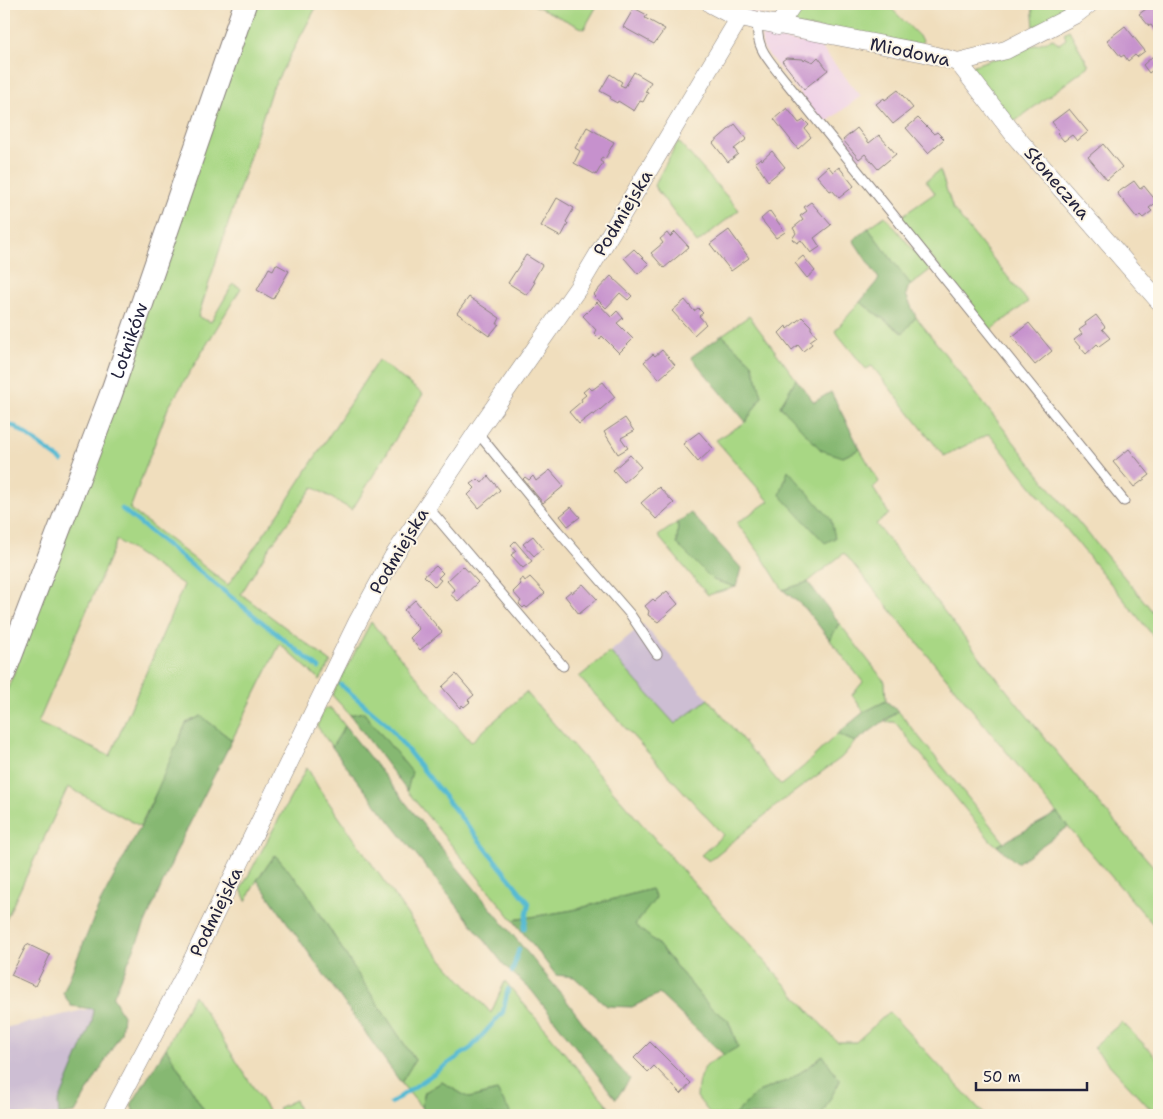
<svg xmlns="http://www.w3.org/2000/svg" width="1163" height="1119" font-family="'Shantell Sans',sans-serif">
<rect width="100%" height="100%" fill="#fcf5e5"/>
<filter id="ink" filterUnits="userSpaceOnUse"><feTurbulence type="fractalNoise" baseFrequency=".02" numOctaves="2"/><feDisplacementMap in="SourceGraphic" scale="10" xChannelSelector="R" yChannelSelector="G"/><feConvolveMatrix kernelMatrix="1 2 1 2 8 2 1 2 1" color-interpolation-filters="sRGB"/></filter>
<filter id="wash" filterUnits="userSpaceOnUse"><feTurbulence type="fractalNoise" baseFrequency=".0096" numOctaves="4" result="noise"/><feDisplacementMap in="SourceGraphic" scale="20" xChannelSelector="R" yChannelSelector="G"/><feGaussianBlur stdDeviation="1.12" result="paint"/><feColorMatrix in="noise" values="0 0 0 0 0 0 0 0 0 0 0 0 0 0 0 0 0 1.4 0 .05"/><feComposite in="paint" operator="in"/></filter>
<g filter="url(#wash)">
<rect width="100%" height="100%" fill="#f0debd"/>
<g fill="#efd0e7">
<polygon points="731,4 787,4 785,7 772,14 750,13"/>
<polygon points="761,36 819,45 861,96 824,124 763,48"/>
</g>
<g fill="#cdbed3">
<polygon points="643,624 708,699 675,724 610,652"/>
<polygon points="93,1008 92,1022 59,1115 4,1115 4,1028"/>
</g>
<g fill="#a8d784" stroke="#657c60" fill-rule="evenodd">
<path d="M 253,4 L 318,4 L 271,91 L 198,317 L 211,322 L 233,284 L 241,288 L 168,408 L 130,509 L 228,585 L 281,510 L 378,360 L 423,394 L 352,510 L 313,487 L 268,550 L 241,594 L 331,662 L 320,680 L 280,644 L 232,740 L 201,716 L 186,723 L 167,770 L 140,826 L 68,787 L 4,924 L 4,698 L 53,572 ZM 117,540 L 184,585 L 110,756 L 38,723 Z"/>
<polygon points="532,4 598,4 584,29"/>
<polygon points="803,4 887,4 923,40 921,45 796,25 795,19"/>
<polygon points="1032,4 1077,4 1034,27"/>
<polygon points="1069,30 1089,66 1014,122 972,69 974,65 1053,39 1059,44 1066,39 1064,33"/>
<polygon points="678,141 739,210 697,243 654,186"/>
<polygon points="940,170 953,209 1028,302 991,330 899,218 935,193 926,181"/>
<polygon points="885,216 930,270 911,285 868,228"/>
<polygon points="860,302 902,333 916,317 1046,483 1159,619 1159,643 989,434 944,456 872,366 866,369 835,331"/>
<path d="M 749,316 L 796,379 L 780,407 L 843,457 L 860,449 L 879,482 L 873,488 L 889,514 L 876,524 C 968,642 1060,761 1159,873 L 1159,931 L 1068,827 L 844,553 L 808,582 L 783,590 L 759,552 L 737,523 L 769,501 L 716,440 L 746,422 L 762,396 L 752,363 L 722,335 Z"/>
<polygon points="678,522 677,544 713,580 736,587 708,595 658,536"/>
<path d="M 371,622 L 471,742 L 526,692 L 691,880 L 837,1042 L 856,1042 L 889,1012 L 985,1115 L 821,1115 L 840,1081 L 822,1055 L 810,1066 L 789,1080 L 758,1092 L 734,1115 L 711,1115 L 697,1097 C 699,1059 711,1065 738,1046 L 728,1020 L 709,1006 L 656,942 L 634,925 L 655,898 L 651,889 L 573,910 L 513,920 L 407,791 L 411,772 L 363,712 L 350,715 L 332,695 Z"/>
<polygon points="839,623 885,682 886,701 864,712 852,695 863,682 830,640"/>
<polygon points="610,652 675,724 708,699 781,785 803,767 837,734 855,742 841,758 782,801 709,861 701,855 723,835 579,677"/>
<polygon points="328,708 333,710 345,726 332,747 317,726 324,709"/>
<polygon points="898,711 1004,842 997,846 990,840 895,722 885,722"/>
<polygon points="307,767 318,787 428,944 491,1013 505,981 605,1102 614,1115 509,1115 510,1112 497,1091 469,1098 442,1082 425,1092 421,1107 401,1083 415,1060 359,976 304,888 275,855 257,880 246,901 241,889"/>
<polygon points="194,995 271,1115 207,1115 166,1048"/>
<polygon points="1122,1022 1159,1060 1159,1115 1156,1115 1093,1047"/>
<polygon points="295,1100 301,1115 283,1115 278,1108"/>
</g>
<g fill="#86b872" stroke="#546d56">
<polygon points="868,228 911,285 908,288 906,295 916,317 903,333 860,302 879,279 853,240"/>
<polygon points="722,335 752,363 762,396 746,422 691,357"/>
<polygon points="796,379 814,402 831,392 860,449 843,457 821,450 780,406"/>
<polygon points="788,470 831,519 835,538 825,543 780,495"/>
<polygon points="691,513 741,568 736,587 713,580 677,544 678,522"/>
<polygon points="808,582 839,623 830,640 805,608 783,590"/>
<polygon points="886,701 898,711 855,742 837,734 864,712"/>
<polygon points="363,712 412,772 407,791 350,715"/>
<polygon points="201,716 232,740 181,841 113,997 123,1016 121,1033 75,1113 59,1115 58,1104 92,1022 93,1009 71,1006 63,993 100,903 146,816 186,723"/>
<polygon points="345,726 451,860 563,996 605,1052 630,1079 616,1099 532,991 505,966 356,779 332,747"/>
<polygon points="1057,813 1068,827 1017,863 997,846"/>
<polygon points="275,855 304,888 359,976 415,1060 401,1083 257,880"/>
<polygon points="651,889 656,898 635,925 656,942 709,1006 728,1020 738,1047 724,1055 659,994 632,1007 607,1006 574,977 556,975 513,920 573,910"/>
<polygon points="166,1048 207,1115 135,1115 131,1105"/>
<polygon points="823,1055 840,1081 821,1115 734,1115 758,1092 789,1080 810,1066"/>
<polygon points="442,1082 469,1098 497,1091 510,1112 509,1115 428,1115 421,1107 425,1092"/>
</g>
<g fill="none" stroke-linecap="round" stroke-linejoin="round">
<g stroke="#54bad3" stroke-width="4.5">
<polyline points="4,423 16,427 62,461"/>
<polyline points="122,509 319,668"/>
<polyline points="341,685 386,723 529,903 524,929"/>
<polyline points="512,972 519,949"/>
<polyline points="391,1103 471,1048 503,1012 508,989"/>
</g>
</g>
<g id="blocks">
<g fill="#c691cd">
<polygon points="1153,4 1159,4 1159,30 1156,32 1151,25 1149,26 1139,14"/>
<polygon points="634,8 647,15 645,18 665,29 654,44 623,27"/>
<polygon points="1125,26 1145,51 1137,57 1135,55 1128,61 1124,55 1121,57 1107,40"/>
<polygon points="1153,56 1159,65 1149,73 1143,65"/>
<polygon points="818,57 828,70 804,89 782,61 786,58 803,59 804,61 806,59 813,62"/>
<polygon points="634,72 651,82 645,92 648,93 643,102 640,101 634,111 618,101 617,103 610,99 611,97 600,91 610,74 622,82 620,85 625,87"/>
<polygon points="898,90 913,108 893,124 876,104 884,98 885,100"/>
<polygon points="787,108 799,123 804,120 809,125 805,129 811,137 798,149 774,119"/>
<polygon points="1069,109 1088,132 1077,141 1072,135 1064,141 1057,133 1059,131 1052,122"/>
<polygon points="918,118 934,134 937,132 944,139 928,153 906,128"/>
<polygon points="735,124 747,139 734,149 738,154 728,162 713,143"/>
<polygon points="587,127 614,142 605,159 602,157 600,161 603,163 596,175 574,163 580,151 575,148"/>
<polygon points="857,128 869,143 879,135 896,154 878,169 865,154 859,159 843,140"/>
<polygon points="1103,144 1122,167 1107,180 1088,157"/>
<polygon points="772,151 785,167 768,181 755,162 761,158 762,160"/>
<polygon points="828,166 833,172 839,167 854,186 839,198 832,190 830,191 817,176"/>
<polygon points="1134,181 1140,189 1144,186 1157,202 1149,208 1152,211 1143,218 1140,215 1137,218 1117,193"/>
<polygon points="557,198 574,208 566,222 568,224 561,237 541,226"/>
<polygon points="811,202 831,225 814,238 820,247 811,253 801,240 797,243 792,239 796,233 793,228 803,220 800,216 807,211 804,207"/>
<polygon points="770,211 785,232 776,238 761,219"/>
<polygon points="729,230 749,258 731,271 710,244"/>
<polygon points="675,232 689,247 664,268 651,253 663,243 660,239 667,233 670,237"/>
<polygon points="634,249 649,264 638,274 624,258"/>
<polygon points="526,255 542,265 533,281 535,282 527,295 508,283"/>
<polygon points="803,256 815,271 807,278 795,263"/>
<polygon points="276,264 289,271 273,299 257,290 269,268 273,270"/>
<polygon points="611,276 632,296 628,300 620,293 606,308 593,295"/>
<polygon points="469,297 500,318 497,324 499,324 489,336 457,313"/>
<polygon points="685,300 694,311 698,308 703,313 699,316 706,324 694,335 672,311"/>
<polygon points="597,302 611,317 617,311 623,318 617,323 633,339 619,353 602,336 600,339 594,333 596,330 583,316"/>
<polygon points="1096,315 1105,327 1102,329 1110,338 1099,346 1097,344 1086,354 1074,340 1082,334 1079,330 1086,325 1085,323"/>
<polygon points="802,317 811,326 811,329 817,336 810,341 812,344 803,351 798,345 792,350 779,333 786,326 787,329"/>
<polygon points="1029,323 1052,351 1035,365 1012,337"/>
<polygon points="662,350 675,365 659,379 644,362 653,354 655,356"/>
<polygon points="603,382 615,397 594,415 592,414 579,424 569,412 582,401 581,399 586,395 583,392 589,387 592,390"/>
<polygon points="625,418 634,431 621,438 628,448 618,454 604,432"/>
<polygon points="699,432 713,448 698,462 683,444"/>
<polygon points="1129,449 1150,475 1134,487 1113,462"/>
<polygon points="630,455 641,467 624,482 613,470"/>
<polygon points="550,470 564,486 543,503 523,479 525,477 529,480 533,476 536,481"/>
<polygon points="488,476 500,490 479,508 468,495 475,488 471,484 478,479 482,483"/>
<polygon points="659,487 674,503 656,519 641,503"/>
<polygon points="571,507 580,517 568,526 560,516"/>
<polygon points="533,536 543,548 534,556 523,544"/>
<polygon points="515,541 532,561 523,568 511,555 516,551 511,545"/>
<polygon points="436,566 443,573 438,578 441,580 435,587 424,576"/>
<polygon points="463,566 478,582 458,601 450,594 455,590 447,581"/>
<polygon points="530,577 545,593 527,608 525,606 523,608 519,604 521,601 513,592 521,584 519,581 523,578 525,581"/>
<polygon points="583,584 597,599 579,614 565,596 571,591 572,593"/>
<polygon points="667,591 678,604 658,622 648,615 649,611 645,606 653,599 655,601"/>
<polygon points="415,600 442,632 420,650 410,638 419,629 404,610"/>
<polygon points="456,674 474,695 468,700 470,702 464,707 462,705 460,708 442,687"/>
<polygon points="27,944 50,955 35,986 11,975"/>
<polygon points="650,1042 691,1083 681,1094 654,1066 648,1072 634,1058"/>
</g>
</g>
</g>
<g filter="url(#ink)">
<use href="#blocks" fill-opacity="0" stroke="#89807c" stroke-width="1"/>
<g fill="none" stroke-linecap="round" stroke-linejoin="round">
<g stroke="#89807c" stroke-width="11">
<g id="service">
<polyline points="740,17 744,4"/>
<path d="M 758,21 C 755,47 767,58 782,77 L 1124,501"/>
<polyline points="477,432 557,530 630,614 657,654"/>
<polyline points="427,506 563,666"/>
</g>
</g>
<g stroke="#89807c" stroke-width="19">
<g id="minor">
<polyline points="711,4 728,13 758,21 925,53 958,62 1006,50 1076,14 1089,4"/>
<polyline points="778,26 793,4"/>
<polyline points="958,62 1016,137 1159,301"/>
<polyline points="111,1115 186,973 358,621 393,557 477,432 578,288 740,17"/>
</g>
</g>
<g stroke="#89807c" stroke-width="24">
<g id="tertiary">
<path id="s1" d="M 4,674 L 111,394 L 245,4"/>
</g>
</g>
<use href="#service" stroke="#fff" stroke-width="9"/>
<use href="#minor" stroke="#fff" stroke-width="18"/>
<use href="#tertiary" stroke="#fff" stroke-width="22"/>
</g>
</g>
<g text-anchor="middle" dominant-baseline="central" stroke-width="4" stroke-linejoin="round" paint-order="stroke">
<g font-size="18" fill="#22223b" stroke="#fcf5e5">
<text transform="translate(910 52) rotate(12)">Miodowa</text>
<text transform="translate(1057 183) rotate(49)">Słoneczna</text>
<text transform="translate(623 213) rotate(-59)">Podmiejska</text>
<text stroke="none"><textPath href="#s1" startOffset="356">Lotników</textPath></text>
<text transform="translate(399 551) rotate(-59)">Podmiejska</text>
<text transform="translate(216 912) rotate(-64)">Podmiejska</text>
</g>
</g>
<rect width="1163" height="1119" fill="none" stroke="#fcf5e5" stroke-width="20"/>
<path d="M976 1082v8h111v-8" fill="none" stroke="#22223b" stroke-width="2.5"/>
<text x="983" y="1082" font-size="15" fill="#22223b" stroke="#fcf5e5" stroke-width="4" paint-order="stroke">50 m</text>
</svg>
